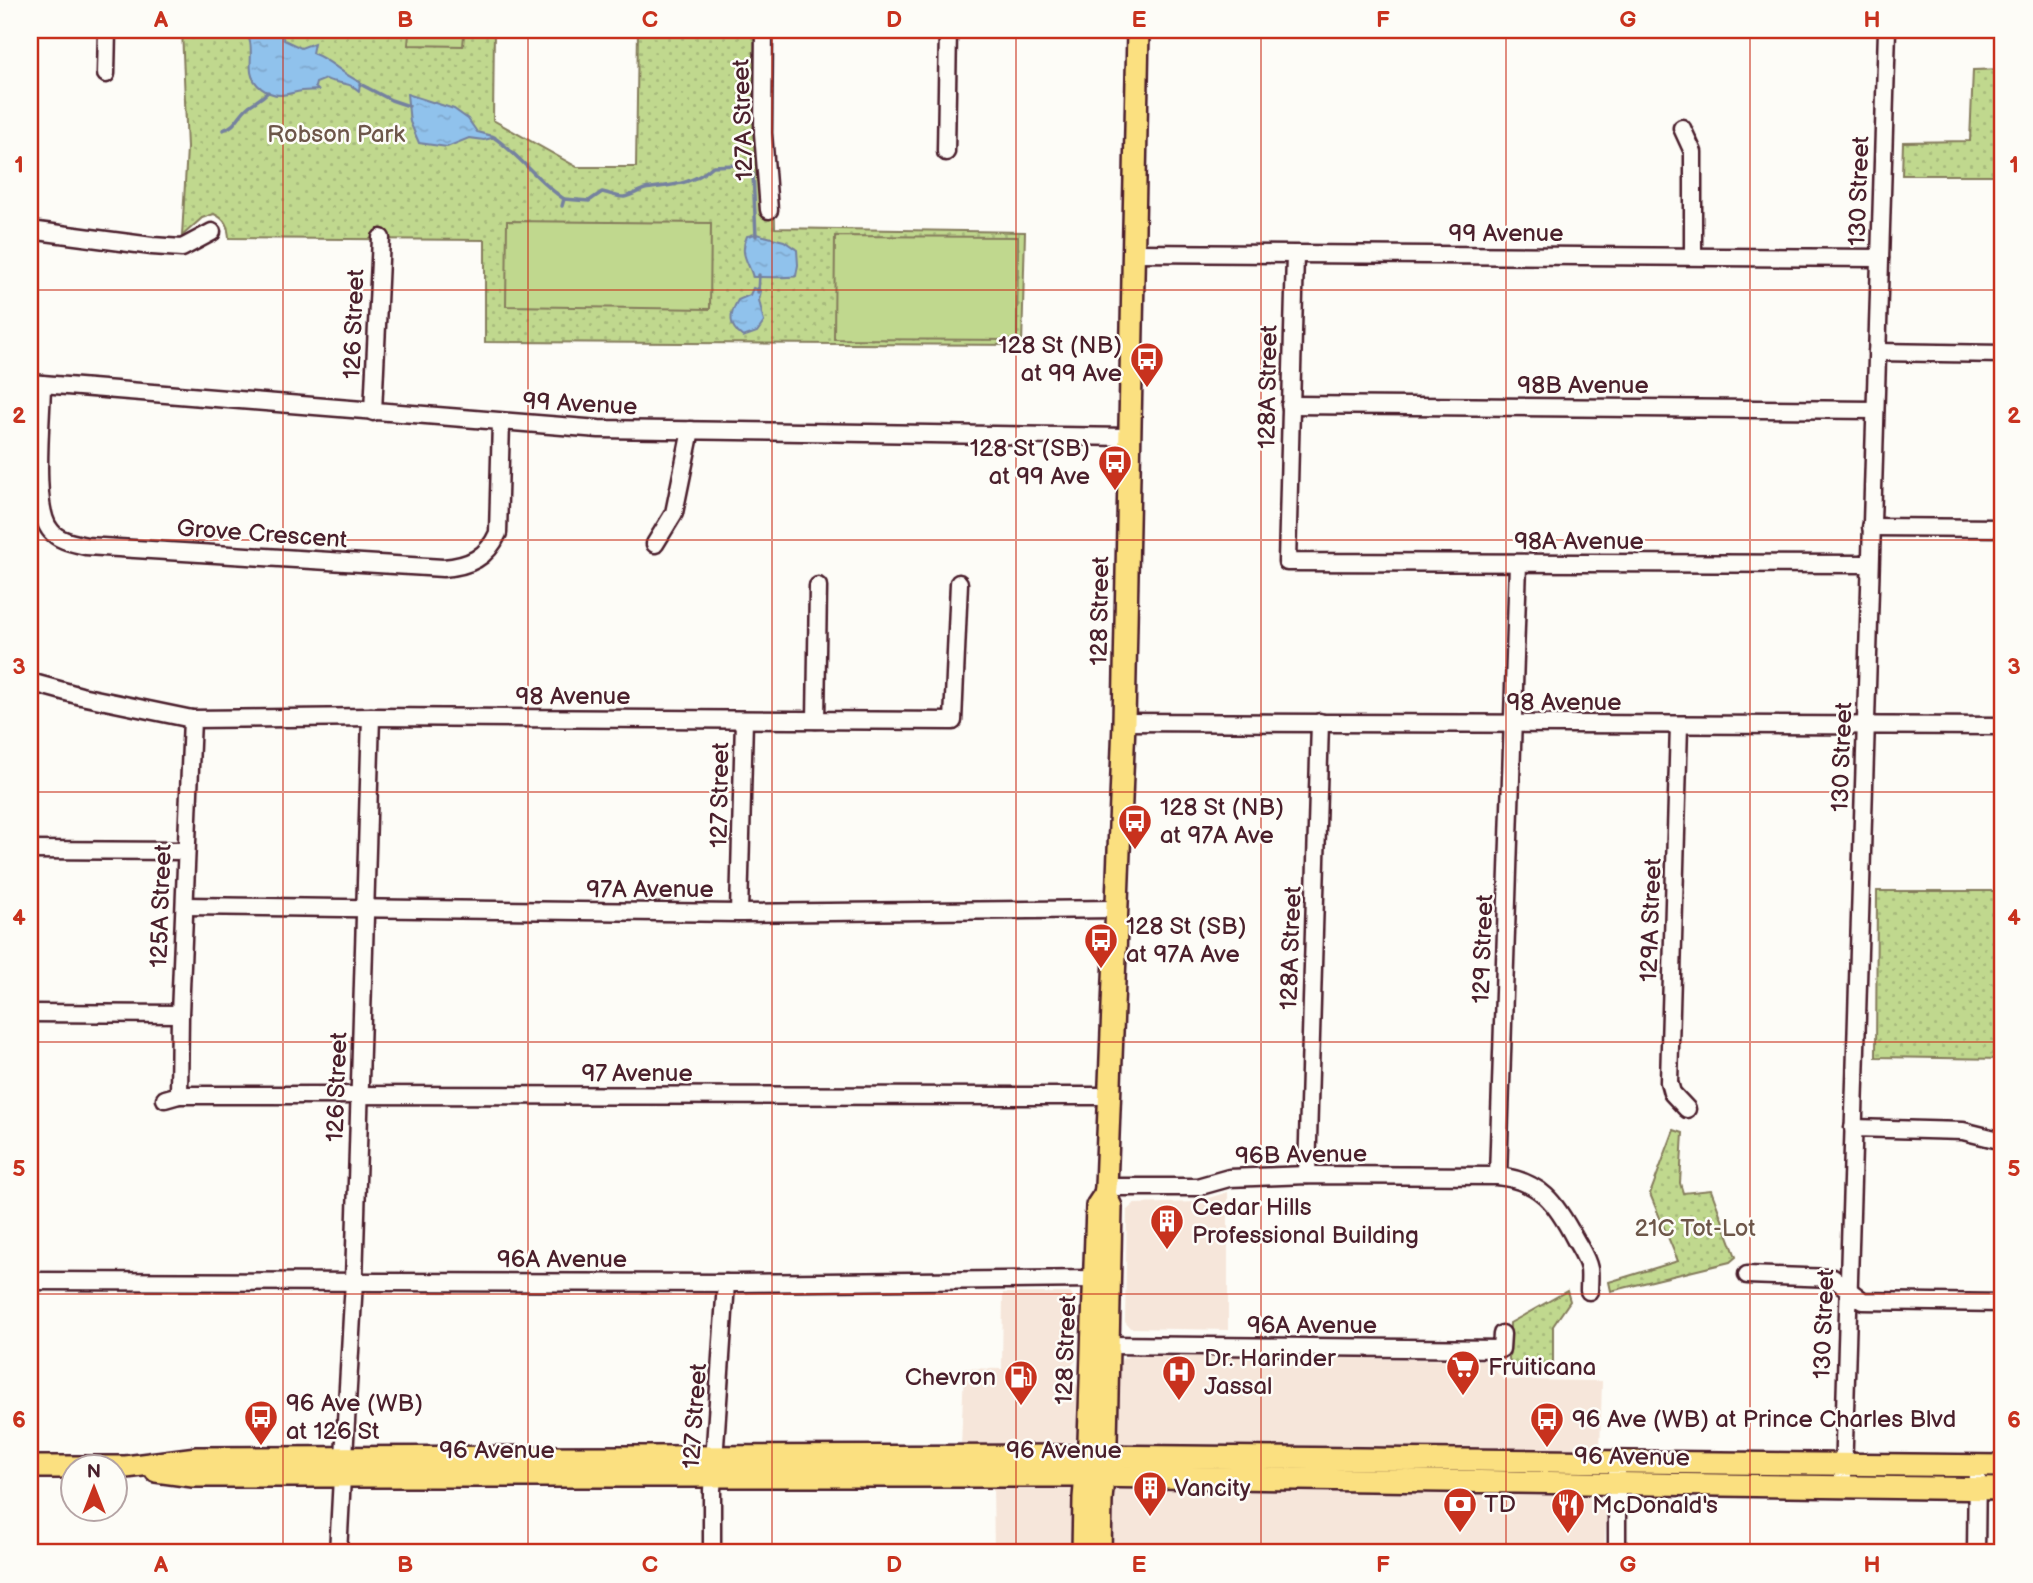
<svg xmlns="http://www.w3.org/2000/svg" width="2033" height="1583" font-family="'Balsamiq Sans',sans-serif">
<defs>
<pattern id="park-dots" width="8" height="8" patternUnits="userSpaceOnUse" patternTransform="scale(1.75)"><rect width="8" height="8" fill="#c0d88e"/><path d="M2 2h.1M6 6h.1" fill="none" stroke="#a6b97b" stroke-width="1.8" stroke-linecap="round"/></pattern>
<pattern id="water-ripples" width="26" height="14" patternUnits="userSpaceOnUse" patternTransform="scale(1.75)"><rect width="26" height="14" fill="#90c2ec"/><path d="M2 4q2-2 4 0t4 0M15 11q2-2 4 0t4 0" fill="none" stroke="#7ea6cb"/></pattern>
</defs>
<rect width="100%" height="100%" fill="#fdfcf7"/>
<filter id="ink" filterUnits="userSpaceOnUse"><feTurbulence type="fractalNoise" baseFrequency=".0143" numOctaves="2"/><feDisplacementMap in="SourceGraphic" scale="14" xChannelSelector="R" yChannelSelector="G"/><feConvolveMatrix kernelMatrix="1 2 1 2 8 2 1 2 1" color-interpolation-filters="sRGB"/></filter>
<g filter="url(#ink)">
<g fill="#f6e6da">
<polygon points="1228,1192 1228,1330 1130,1328 1125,1322 1127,1210 1134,1204 1196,1202"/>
<polygon points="1003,1293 1070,1293 1077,1301 1076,1360 1069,1369 1070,1378 1075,1381 1079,1389 1078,1432 1076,1440 1071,1446 961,1447 964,1368 1002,1369"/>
<polygon points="1132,1355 1485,1360 1504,1380 1602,1381 1600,1453 1124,1447 1116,1437 1117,1370 1122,1359"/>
<polygon points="993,1484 1070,1486 1073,1489 1076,1495 1076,1553 994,1553"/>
<polygon points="1115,1487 1593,1489 1607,1504 1604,1553 1109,1553 1112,1490"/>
</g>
<g fill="url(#park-dots)" stroke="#857c5c" stroke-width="2">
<path d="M 182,30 L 494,30 L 493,120 L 577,167 L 636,167 L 638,30 L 757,30 L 757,181 L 774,182 L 775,228 L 1025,232 L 1022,345 L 485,342 L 485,240 L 229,238 C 228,225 225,219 214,214 L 202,218 L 182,236 L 187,148 Z"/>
<polygon points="2003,69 2003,175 1902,175 1903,142 1970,141 1973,70"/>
<polygon points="1877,891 2003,891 2003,1059 1876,1057"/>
<polygon points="1674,1130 1683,1133 1680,1183 1683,1193 1711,1190 1736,1257 1730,1262 1611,1291 1609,1282 1678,1261 1650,1194"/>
<polygon points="1567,1291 1570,1301 1553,1326 1553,1367 1512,1365 1509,1359 1510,1323"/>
</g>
<g fill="#c0d88e" stroke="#857c5c" stroke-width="2">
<polygon points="414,30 458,30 458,35 464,35 463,46 408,45 409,34 414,34"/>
<polygon points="507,221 711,223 710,309 506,306"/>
<polygon points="835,236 1018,237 1017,340 834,339"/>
</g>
<g fill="url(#water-ripples)" stroke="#74819f" stroke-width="2">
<path d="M 244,30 L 279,30 L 284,40 L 301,48 L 314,43 L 312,53 C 333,61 340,73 360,82 L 359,91 C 349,81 335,84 326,79 L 316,83 L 315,87 L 318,90 C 313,91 308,90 302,91 C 294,92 287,95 280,95 C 267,95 253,85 251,72 C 249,57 255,43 244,30 Z"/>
<polygon points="407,94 454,109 468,119 477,132 496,137 484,140 469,138 447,147 419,143 410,122"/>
<path d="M 756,234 L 784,241 L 797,250 L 798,265 L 796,276 C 791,278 761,277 753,277 C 748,261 739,254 747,236 Z"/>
<path d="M 753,288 L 761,291 L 759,300 L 764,322 L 757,332 L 743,337 C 728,326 729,315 738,300 L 750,295 Z"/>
</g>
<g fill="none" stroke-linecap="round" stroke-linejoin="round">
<g stroke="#74819f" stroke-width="3.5">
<polyline points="360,84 391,100 409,106"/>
<path d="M 223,130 C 237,126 238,115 249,106 C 256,101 261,99 268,92"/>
<path d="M 492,136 C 519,154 537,181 564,199"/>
<path d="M 562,206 L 564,199 L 589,201 L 602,192 C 608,193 617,197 624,197 C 631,196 638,191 645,189 C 670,185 693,185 713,166 L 737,165 L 753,174 L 756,236"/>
<polyline points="758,292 759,275"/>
</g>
<g stroke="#4a1f2b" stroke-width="21">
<g id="minor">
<polyline points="764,30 763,133 769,210"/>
<polyline points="106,74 107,30"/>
<polyline points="1682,128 1693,152 1693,256"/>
<polyline points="946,152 948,30"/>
<polyline points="30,230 152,246 182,248 212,232"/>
<polyline points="1132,253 1880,258"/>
<polyline points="1295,255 1287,562 1870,564"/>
<polyline points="1877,352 2003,354"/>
<polyline points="30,383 599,429 1129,437"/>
<path d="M 42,384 C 42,416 31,509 51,531 C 59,541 74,543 86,546 L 443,568 C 469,566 487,558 498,533 L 501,422"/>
<polyline points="1290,405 1875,410"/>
<polyline points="373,412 381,238"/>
<polyline points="1871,527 2003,528"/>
<polyline points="655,544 674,513 691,430"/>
<path d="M 1518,564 L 1498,1176 C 1541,1181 1556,1203 1575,1239 C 1580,1248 1587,1258 1589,1269 C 1590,1276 1589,1284 1589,1291"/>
<polyline points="30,682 81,696 192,719 371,717 953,721 959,583"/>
<polyline points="816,720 818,586"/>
<polyline points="1124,722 2003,726"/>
<polyline points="1679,725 1669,1082 1672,1093 1687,1109"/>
<polyline points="30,850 186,851"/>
<polyline points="185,906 739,913 1115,909"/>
<polyline points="739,913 744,720"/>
<polyline points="30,1013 180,1014"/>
<polyline points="179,1095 180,1014 192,719"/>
<polyline points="165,1099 179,1095 1110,1096"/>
<polyline points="1853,1128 1963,1131 2003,1141"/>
<polyline points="1307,1175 1320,722"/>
<polyline points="1106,1187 1197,1187 1229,1178 1307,1175 1498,1176"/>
<polyline points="1747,1275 1833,1278 1863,1301 2003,1303"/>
<polyline points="30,1281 736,1283 1094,1279"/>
<polyline points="1108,1345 1501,1349 1502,1334"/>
<polyline points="344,1457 354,1281 371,717"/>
<polyline points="1617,1462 1617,1553"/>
<polyline points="1843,1476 1887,30"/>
<polyline points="338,1553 342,1477"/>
<polyline points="712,1553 712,1490 726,1283"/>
<polyline points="1976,1553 1977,1466"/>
</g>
</g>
<g stroke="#4a1f2b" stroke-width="26">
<g id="major">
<polyline points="30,1467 126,1467 197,1458 1088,1456 2003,1466"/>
<polyline points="156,1471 193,1476 1086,1476 2003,1489"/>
<polyline points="1083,1553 1084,1498 1089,1441 1097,1206 1103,1197"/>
<polyline points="1100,1553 1101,1500 1106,1441 1111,1207 1105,1194 1106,1187 1124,722 1138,30"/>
</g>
</g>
<use href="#minor" stroke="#fdfcf7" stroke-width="16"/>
<use href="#major" stroke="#fbe080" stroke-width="21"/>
</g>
</g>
<path fill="none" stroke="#c8321e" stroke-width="2" stroke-opacity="0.55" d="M 283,30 L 283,1553M 528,30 L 528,1553M 772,30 L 772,1553M 1016,30 L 1016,1553M 1261,30 L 1261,1553M 1506,30 L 1506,1553M 1750,30 L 1750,1553M 30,290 L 2003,290M 30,540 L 2003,540M 30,792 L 2003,792M 30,1042 L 2003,1042M 30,1294 L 2003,1294"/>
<defs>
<g id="bus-pin" transform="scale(1.75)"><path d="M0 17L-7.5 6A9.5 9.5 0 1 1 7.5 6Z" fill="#c8321e" stroke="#fdfcf7"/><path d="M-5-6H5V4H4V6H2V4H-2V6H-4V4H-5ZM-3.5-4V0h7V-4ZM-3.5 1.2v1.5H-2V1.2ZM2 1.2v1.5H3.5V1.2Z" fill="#fff"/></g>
<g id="building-pin" transform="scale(1.75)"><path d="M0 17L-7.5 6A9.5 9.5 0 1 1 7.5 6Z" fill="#c8321e" stroke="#fdfcf7"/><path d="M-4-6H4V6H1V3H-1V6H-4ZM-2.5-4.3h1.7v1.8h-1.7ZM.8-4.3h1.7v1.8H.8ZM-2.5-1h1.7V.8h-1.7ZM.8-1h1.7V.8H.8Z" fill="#fff"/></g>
<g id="supermarket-pin" transform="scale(1.75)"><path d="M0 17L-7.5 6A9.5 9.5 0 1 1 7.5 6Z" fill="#c8321e" stroke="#fdfcf7"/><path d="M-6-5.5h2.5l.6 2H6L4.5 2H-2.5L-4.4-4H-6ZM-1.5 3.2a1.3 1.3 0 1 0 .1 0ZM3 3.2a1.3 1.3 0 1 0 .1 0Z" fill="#fff"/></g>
<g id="hospital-pin" transform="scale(1.75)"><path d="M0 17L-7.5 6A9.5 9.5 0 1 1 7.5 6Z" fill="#c8321e" stroke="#fdfcf7"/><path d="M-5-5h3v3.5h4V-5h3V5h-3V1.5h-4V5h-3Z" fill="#fff"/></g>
<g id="fuel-pin" transform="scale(1.75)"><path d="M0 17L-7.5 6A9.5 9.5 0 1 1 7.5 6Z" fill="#c8321e" stroke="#fdfcf7"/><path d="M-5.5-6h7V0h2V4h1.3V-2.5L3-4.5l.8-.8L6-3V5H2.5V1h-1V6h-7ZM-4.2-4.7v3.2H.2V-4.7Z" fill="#fff"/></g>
<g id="bank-pin" transform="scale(1.75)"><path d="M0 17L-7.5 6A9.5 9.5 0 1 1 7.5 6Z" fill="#c8321e" stroke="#fdfcf7"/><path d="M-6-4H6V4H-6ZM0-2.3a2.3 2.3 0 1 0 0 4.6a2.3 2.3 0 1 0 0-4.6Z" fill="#fff"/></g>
<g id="restaurant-pin" transform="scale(1.75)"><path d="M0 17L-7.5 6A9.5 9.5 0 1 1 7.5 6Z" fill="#c8321e" stroke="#fdfcf7"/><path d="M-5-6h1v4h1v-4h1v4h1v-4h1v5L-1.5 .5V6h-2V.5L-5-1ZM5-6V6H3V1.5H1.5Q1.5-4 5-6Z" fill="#fff"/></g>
</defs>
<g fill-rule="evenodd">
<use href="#bus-pin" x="1147" y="359"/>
<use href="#bus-pin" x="1115" y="462"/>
<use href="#bus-pin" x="1135" y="821"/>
<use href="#bus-pin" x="1101" y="940"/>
<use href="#building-pin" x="1167" y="1221"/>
<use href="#supermarket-pin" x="1463" y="1367"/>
<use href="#hospital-pin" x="1179" y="1372"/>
<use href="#fuel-pin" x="1021" y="1377"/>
<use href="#bus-pin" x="261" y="1417"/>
<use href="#bus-pin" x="1547" y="1419"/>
<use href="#building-pin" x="1150" y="1488"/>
<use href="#bank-pin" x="1460" y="1504"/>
<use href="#restaurant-pin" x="1568" y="1505"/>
</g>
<g text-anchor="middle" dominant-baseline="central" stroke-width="5" stroke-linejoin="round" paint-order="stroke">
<g font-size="24" fill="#4a1f2b" stroke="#fdfcf7">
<text transform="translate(743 120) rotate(-92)">127A Street</text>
<text transform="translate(1859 191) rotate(-88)">130 Street</text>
<text x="1506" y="233">99 Avenue</text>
<text transform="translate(354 324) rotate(-88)">126 Street</text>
<text x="1583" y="385">98B Avenue</text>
<text transform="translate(1268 387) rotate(-89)">128A Street</text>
<text transform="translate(580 404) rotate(3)">99 Avenue</text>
<text transform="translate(262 534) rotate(4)">Grove Crescent</text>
<text x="1579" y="541">98A Avenue</text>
<text transform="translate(1100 611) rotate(-89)">128 Street</text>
<text x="573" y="696">98 Avenue</text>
<text x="1564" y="702">98 Avenue</text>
<text transform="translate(1842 757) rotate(-88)">130 Street</text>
<text transform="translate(720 795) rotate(-89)">127 Street</text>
<text x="650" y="889">97A Avenue</text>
<text transform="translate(161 906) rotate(-88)">125A Street</text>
<text transform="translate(1651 920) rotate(-88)">129A Street</text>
<text transform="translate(1291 948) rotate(-88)">128A Street</text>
<text transform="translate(1483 949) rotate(-88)">129 Street</text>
<text x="637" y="1073">97 Avenue</text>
<text transform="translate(337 1087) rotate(-88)">126 Street</text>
<text transform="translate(1301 1155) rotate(-1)">96B Avenue</text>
<text x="562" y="1259">96A Avenue</text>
<text transform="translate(1824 1324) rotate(-88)">130 Street</text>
<text x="1312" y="1325">96A Avenue</text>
<text transform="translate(1066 1350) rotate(-88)">128 Street</text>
<text transform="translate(695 1416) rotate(-86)">127 Street</text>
<text x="497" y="1450">96 Avenue</text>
<text x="1064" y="1450">96 Avenue</text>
<text transform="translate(1632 1457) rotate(1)">96 Avenue</text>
</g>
<g font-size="24" fill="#6d5649" stroke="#fdfcf7">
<text x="336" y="134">Robson Park</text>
<text x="1695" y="1228">21C Tot-Lot</text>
</g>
<g font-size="24" fill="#4a1f2b" stroke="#fdfcf7" text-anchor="start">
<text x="1122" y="345" text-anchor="end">128 St (NB)<tspan x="1122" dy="28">at 99 Ave</tspan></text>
<text x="1090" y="448" text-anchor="end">128 St (SB)<tspan x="1090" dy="28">at 99 Ave</tspan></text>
<text x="1160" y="807">128 St (NB)<tspan x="1160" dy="28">at 97A Ave</tspan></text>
<text x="1126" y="926">128 St (SB)<tspan x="1126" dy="28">at 97A Ave</tspan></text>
<text x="1192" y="1207">Cedar Hills<tspan x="1192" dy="28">Professional Building</tspan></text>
<text x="1204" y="1358">Dr. Harinder<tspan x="1204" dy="28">Jassal</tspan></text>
<text x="1488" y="1367">Fruiticana</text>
<text x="996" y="1377" text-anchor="end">Chevron</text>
<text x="286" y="1403">96 Ave (WB)<tspan x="286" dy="28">at 126 St</tspan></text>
<text x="1572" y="1419">96 Ave (WB) at Prince Charles Blvd</text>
<text x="1174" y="1488">Vancity</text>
<text x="1484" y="1504">TD</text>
<text x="1592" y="1505">McDonald's</text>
</g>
</g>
<rect width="2033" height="1583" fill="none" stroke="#fdfcf7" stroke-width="77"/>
<g transform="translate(94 1488)"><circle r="33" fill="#fdfcf7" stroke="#b5a4a5" stroke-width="2"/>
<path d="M0-5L12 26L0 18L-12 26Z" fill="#c8321e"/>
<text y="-10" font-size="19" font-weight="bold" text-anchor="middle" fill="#4a1f2b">N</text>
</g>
<rect x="38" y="38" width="1956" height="1506" fill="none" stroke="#c8321e" stroke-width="2.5"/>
<g font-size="23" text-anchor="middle" font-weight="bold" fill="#c8321e">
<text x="161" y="27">A</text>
<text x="405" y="27">B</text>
<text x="650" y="27">C</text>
<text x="894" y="27">D</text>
<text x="1139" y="27">E</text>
<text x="1383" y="27">F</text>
<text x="1628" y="27">G</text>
<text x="1872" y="27">H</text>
<text x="19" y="172">1</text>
<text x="2014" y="172">1</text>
<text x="19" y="423">2</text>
<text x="2014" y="423">2</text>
<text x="19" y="674">3</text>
<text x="2014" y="674">3</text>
<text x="19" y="925">4</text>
<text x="2014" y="925">4</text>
<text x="19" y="1176">5</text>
<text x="2014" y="1176">5</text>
<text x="19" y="1427">6</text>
<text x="2014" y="1427">6</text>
<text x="161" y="1572">A</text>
<text x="405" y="1572">B</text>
<text x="650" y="1572">C</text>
<text x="894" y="1572">D</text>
<text x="1139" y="1572">E</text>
<text x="1383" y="1572">F</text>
<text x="1628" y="1572">G</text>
<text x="1872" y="1572">H</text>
</g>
</svg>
